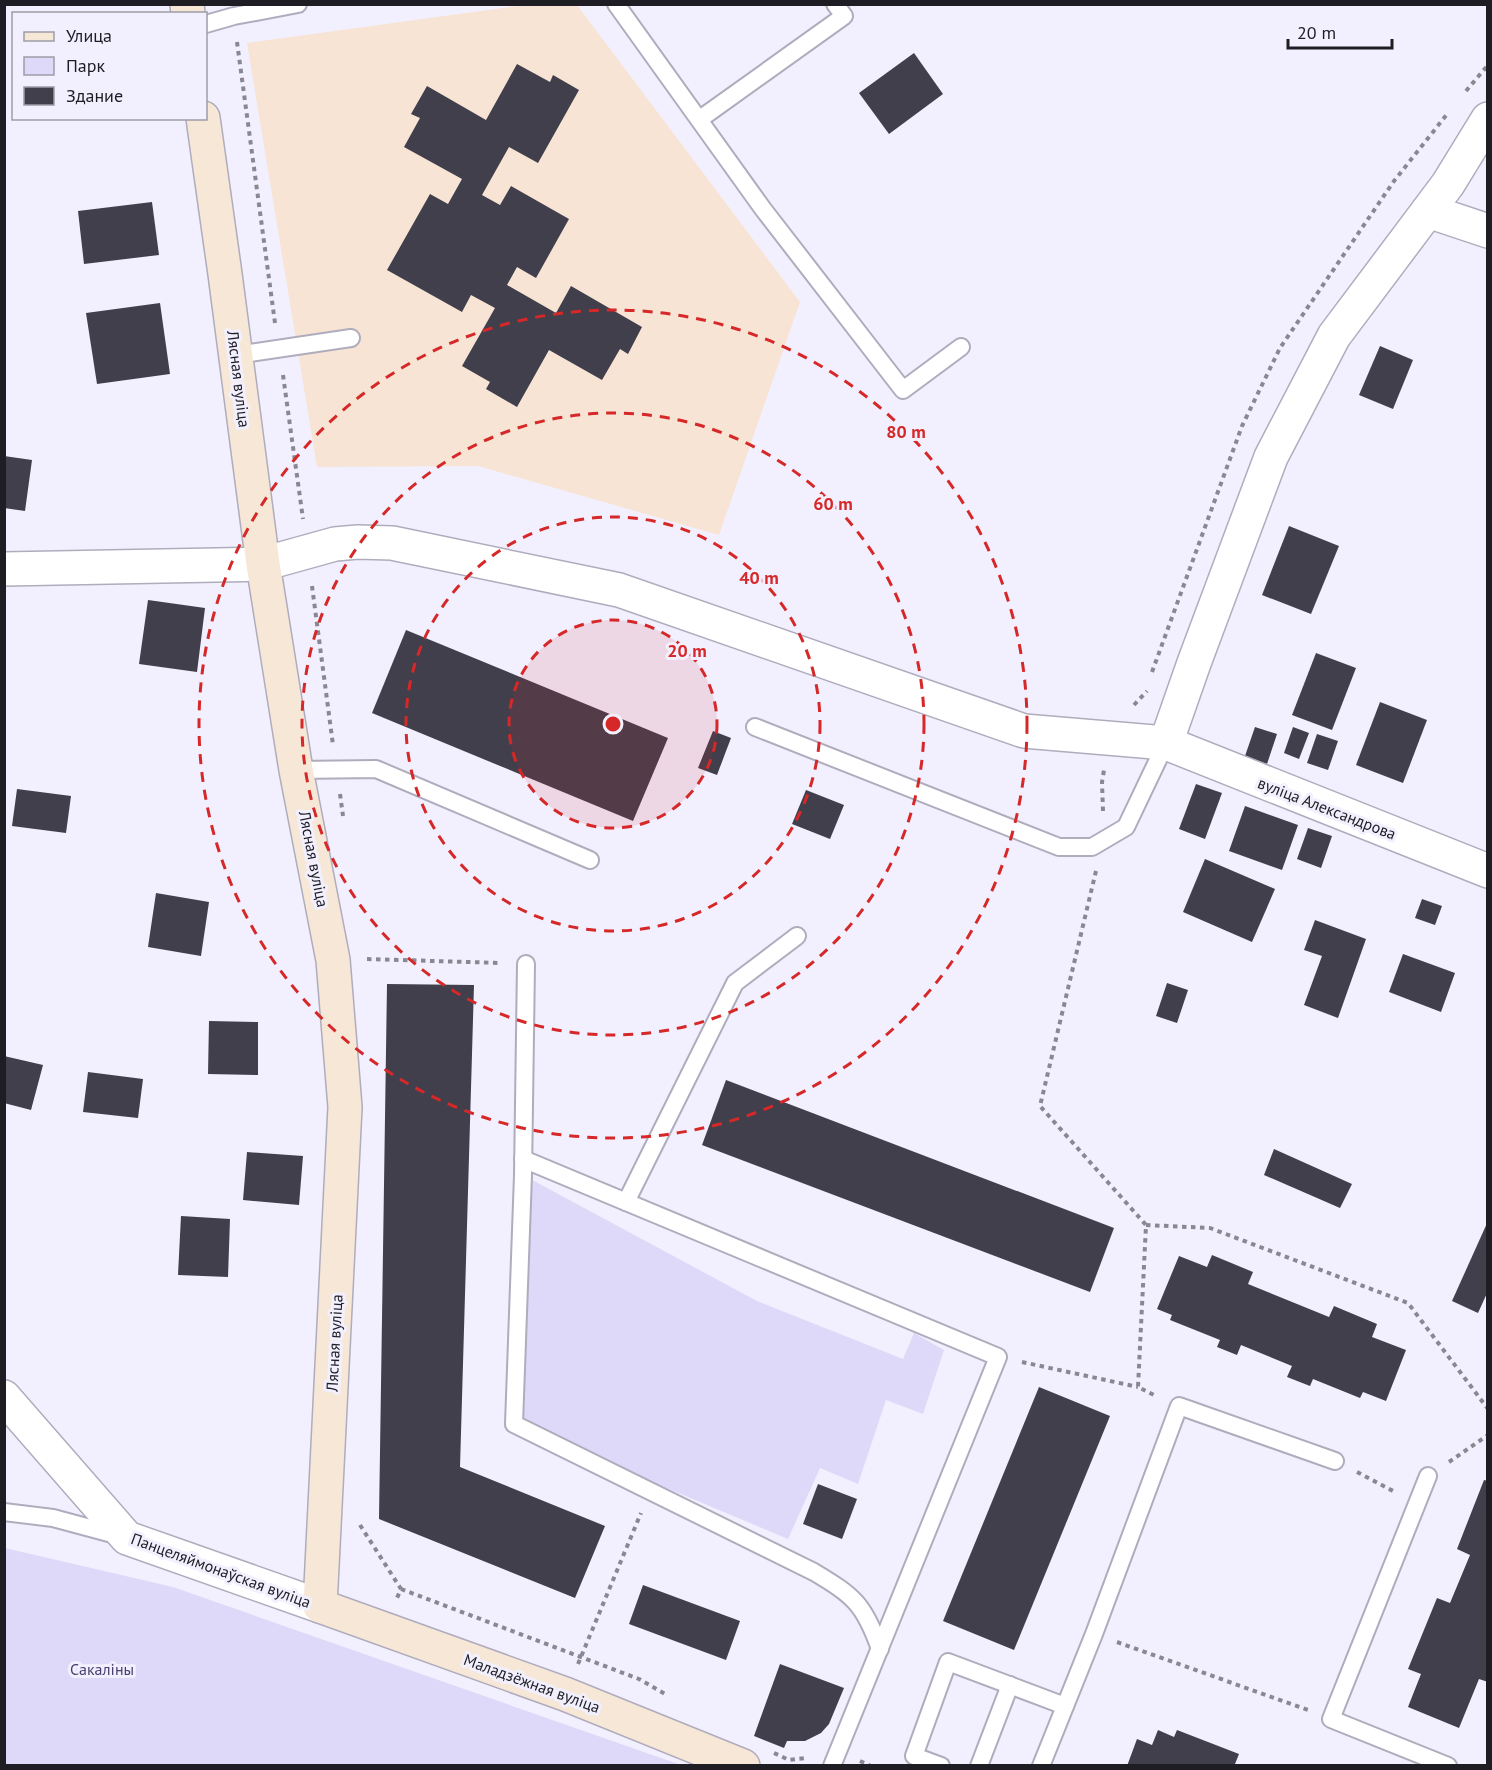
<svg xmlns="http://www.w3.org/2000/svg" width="1492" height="1770" font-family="'PT Sans',sans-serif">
<rect width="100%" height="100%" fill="#f2f0fe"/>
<polygon fill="#f7e4d4" points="525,5 577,5 800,302 719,535 478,466 317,467 247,43"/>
<g fill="#ded9f8">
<polygon points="523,1175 757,1301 903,1359 914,1333 944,1350 923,1414 886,1400 858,1484 820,1468 788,1539 514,1424"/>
<polygon points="5,1548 173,1587 681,1765 5,1765"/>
</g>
<g fill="#413f4c">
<polygon points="914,53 943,94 889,134 859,93"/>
<polygon points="517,64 550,82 553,75 579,90 538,163 509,147 482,195 500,205 511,186 569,219 536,278 517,267 507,285 556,313 571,286 642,327 628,354 620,349 602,380 549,350 517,407 486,389 490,382 462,366 495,308 471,295 462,312 387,270 430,194 448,204 462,179 404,147 420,118 411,114 427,86 486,120"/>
<polygon points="152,202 159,255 84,264 78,211"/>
<polygon points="160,303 170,374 97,384 86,313"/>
<polygon points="1380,346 1413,360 1393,409 1359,395"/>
<polygon points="4,456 32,460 25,511 4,508"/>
<polygon points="1289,526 1339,546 1311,614 1262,595"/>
<polygon points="148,600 205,608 197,672 139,664"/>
<polygon points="406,630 668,738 633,821 372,713"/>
<polygon points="1316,653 1356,668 1332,730 1292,715"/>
<polygon points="1380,702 1427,720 1403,783 1356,765"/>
<polygon points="1255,727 1277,734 1267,764 1245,756"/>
<polygon points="1293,727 1309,733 1299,759 1284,753"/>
<polygon points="713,731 731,738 717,775 698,768"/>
<polygon points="1317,734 1338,741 1328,770 1307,763"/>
<polygon points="1196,784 1222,793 1205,839 1179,829"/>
<polygon points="17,789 71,796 66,833 12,826"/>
<polygon points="806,790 844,805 830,839 792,824"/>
<polygon points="1245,806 1298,825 1282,870 1229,851"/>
<polygon points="1308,828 1332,836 1321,868 1297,859"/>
<polygon points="1205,859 1275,889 1252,942 1183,912"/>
<polygon points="156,893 209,902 201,956 148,947"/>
<polygon points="1422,899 1442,906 1435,925 1415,918"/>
<polygon points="1315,920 1366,939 1338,1018 1304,1005 1322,956 1304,950"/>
<polygon points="1403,954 1455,973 1441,1012 1389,992"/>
<polygon points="1167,983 1188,990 1177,1023 1156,1016"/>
<polygon points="387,984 474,985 460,1467 605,1526 575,1598 379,1519"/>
<polygon points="209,1021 258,1022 258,1075 208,1074"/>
<polygon points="4,1056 43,1065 31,1110 4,1103"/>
<polygon points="88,1072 143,1079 138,1118 83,1112"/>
<polygon points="726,1080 1114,1228 1090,1292 702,1145"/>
<polygon points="1274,1149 1352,1184 1340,1208 1264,1175"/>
<polygon points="247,1152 303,1156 299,1205 243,1200"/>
<polygon points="181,1216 230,1219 228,1277 178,1275"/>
<polygon points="1488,1221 1488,1291 1478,1313 1452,1301"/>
<polygon points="1212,1255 1253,1272 1248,1284 1329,1317 1334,1306 1377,1324 1372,1337 1406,1350 1386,1401 1363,1392 1360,1398 1313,1379 1310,1386 1287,1377 1292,1366 1241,1345 1237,1355 1217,1347 1220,1340 1170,1320 1172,1315 1157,1309 1179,1256 1207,1267"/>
<polygon points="1039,1387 1110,1416 1014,1650 943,1621"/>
<polygon points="1484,1480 1488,1481 1488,1682 1479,1679 1459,1728 1408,1707 1421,1674 1408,1669 1437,1598 1450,1603 1470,1555 1457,1549"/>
<polygon points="818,1484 857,1499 842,1539 803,1524"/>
<polygon points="643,1585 740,1621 726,1660 629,1624"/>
<polygon points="780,1664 844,1688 829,1724 821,1733 805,1741 787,1741 784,1748 754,1736"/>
<polygon points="1158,1730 1174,1737 1177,1730 1239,1754 1235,1764 1240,1766 1127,1766 1137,1739 1152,1745"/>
</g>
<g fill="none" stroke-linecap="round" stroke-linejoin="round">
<g stroke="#afacbd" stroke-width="20">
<g id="lane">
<polyline points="616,4 763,209 903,390 961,347"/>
<polyline points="206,24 234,16 298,4"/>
<polyline points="700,119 844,16 835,4"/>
<polyline points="236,355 351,338"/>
<polyline points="755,727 1059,847 1092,847 1126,827 1166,743"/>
<polyline points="296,770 376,769 590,860"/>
<path d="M 526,964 L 523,1175 L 514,1424 L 814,1572 C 854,1596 864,1604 880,1649"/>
<polyline points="523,1159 998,1357 832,1766"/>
<polyline points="626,1202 735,983 797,936"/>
<polyline points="1428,1476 1331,1719 1448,1766"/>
<polyline points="4,1512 53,1518 120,1536"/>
<polyline points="941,1766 914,1756 948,1662 1065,1706"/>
<polyline points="979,1766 1010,1685"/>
<polyline points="1041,1766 1094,1634 1179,1406 1335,1461"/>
</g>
</g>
<g stroke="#afacbd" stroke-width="36">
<g id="street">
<polyline points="1428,211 1488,231"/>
<polyline points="4,569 263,564 335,544 358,542 392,543 619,590 1024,731 1166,743 1488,871"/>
<polyline points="1166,743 1194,663 1271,457 1334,336 1448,184 1488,119"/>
<polyline points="4,1397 127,1538 320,1606"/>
</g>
</g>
<g stroke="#afacbd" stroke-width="36">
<g id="secondary">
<polyline points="187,4 188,14"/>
<polyline points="203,118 225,274 263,564 296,770 333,960 345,1107 320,1606 565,1694 743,1766"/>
</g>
</g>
<g stroke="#898892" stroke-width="4" stroke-dasharray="4.5 4.5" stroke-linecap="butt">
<polyline points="237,42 275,323"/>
<polyline points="1466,91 1488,65"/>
<polyline points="283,375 303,519"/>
<polyline points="312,586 333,745"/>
<polyline points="1152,672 1242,426 1280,348 1394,181 1448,113"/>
<polyline points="1134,705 1147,691"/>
<polyline points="340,794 343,816"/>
<polyline points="1103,811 1102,782 1104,770"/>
<polyline points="1096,871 1040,1106 1146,1225 1138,1387 1156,1396"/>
<polyline points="367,959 501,963"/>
<polyline points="1146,1225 1210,1228 1408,1303 1488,1409"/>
<polyline points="1022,1362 1138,1387"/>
<polyline points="1449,1462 1488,1435"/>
<polyline points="1357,1472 1395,1492"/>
<polyline points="360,1525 401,1589 397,1598"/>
<polyline points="401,1589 639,1679 667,1695"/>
<polyline points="1117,1642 1308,1710"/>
<polyline points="578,1664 641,1513"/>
<polyline points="774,1753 789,1760 806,1758"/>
<polyline points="860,1761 871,1766"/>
</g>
<use href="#lane" stroke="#fff" stroke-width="16"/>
<use href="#street" stroke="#fff" stroke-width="33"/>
<use href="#secondary" stroke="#f7e7d7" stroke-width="33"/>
</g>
<circle cx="613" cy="724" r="104" fill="#d62828" fill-opacity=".12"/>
<g fill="none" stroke="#d62828" stroke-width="3" stroke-dasharray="10 8">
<circle cx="613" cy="724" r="104"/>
<circle cx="613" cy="724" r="207"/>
<circle cx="613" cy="724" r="311"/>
<circle cx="613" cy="724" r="414"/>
</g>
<g text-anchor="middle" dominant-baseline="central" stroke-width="6" stroke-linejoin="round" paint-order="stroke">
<g font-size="16" fill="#1e1d23" stroke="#f2f0fe">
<text transform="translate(239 379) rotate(83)">Лясная вуліца</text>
<text transform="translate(1327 808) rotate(21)">вуліца Александрова</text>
<text transform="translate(314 859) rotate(79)">Лясная вуліца</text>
<text transform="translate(334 1343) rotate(-87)">Лясная вуліца</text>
<text transform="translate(221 1570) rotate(20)">Панцеляймонаўская вуліца</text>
<text transform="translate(532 1683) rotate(20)">Маладзёжная вуліца</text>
</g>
<g font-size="16" fill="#4b3f71" stroke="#f2f0fe">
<text x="102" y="1669">Сакаліны</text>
</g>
</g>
<circle cx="613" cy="724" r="9" fill="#d62828" stroke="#f2f0fe" stroke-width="3"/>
<g font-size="18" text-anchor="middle" font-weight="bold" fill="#d62828" stroke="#f2f0fe" stroke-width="6" stroke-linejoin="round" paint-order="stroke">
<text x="906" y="438">80 m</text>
<text x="833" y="510">60 m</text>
<text x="759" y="584">40 m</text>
<text x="687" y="657">20 m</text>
</g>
<rect width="1492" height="1770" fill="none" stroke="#1e1d23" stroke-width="12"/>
<rect x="12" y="12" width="195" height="108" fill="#f2f0fe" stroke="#9d9ca6" stroke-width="1.5"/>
<rect x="24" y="32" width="30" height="9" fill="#f7e7d7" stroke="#9d9ca6" stroke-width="1.5"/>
<text x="66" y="42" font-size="18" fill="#1e1d23">Улица</text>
<rect x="24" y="57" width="30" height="18" fill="#ded9f8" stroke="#9d9ca6" stroke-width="1.5"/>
<text x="66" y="72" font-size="18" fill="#1e1d23">Парк</text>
<rect x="24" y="87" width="30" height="18" fill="#413f4c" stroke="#9d9ca6" stroke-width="1.5"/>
<text x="66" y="102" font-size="18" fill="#1e1d23">Здание</text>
<path d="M1288 39v9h104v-9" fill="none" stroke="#1e1d23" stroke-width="3"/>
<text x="1297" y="39" font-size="18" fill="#1e1d23" stroke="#f2f0fe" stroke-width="4.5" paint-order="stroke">20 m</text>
</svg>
